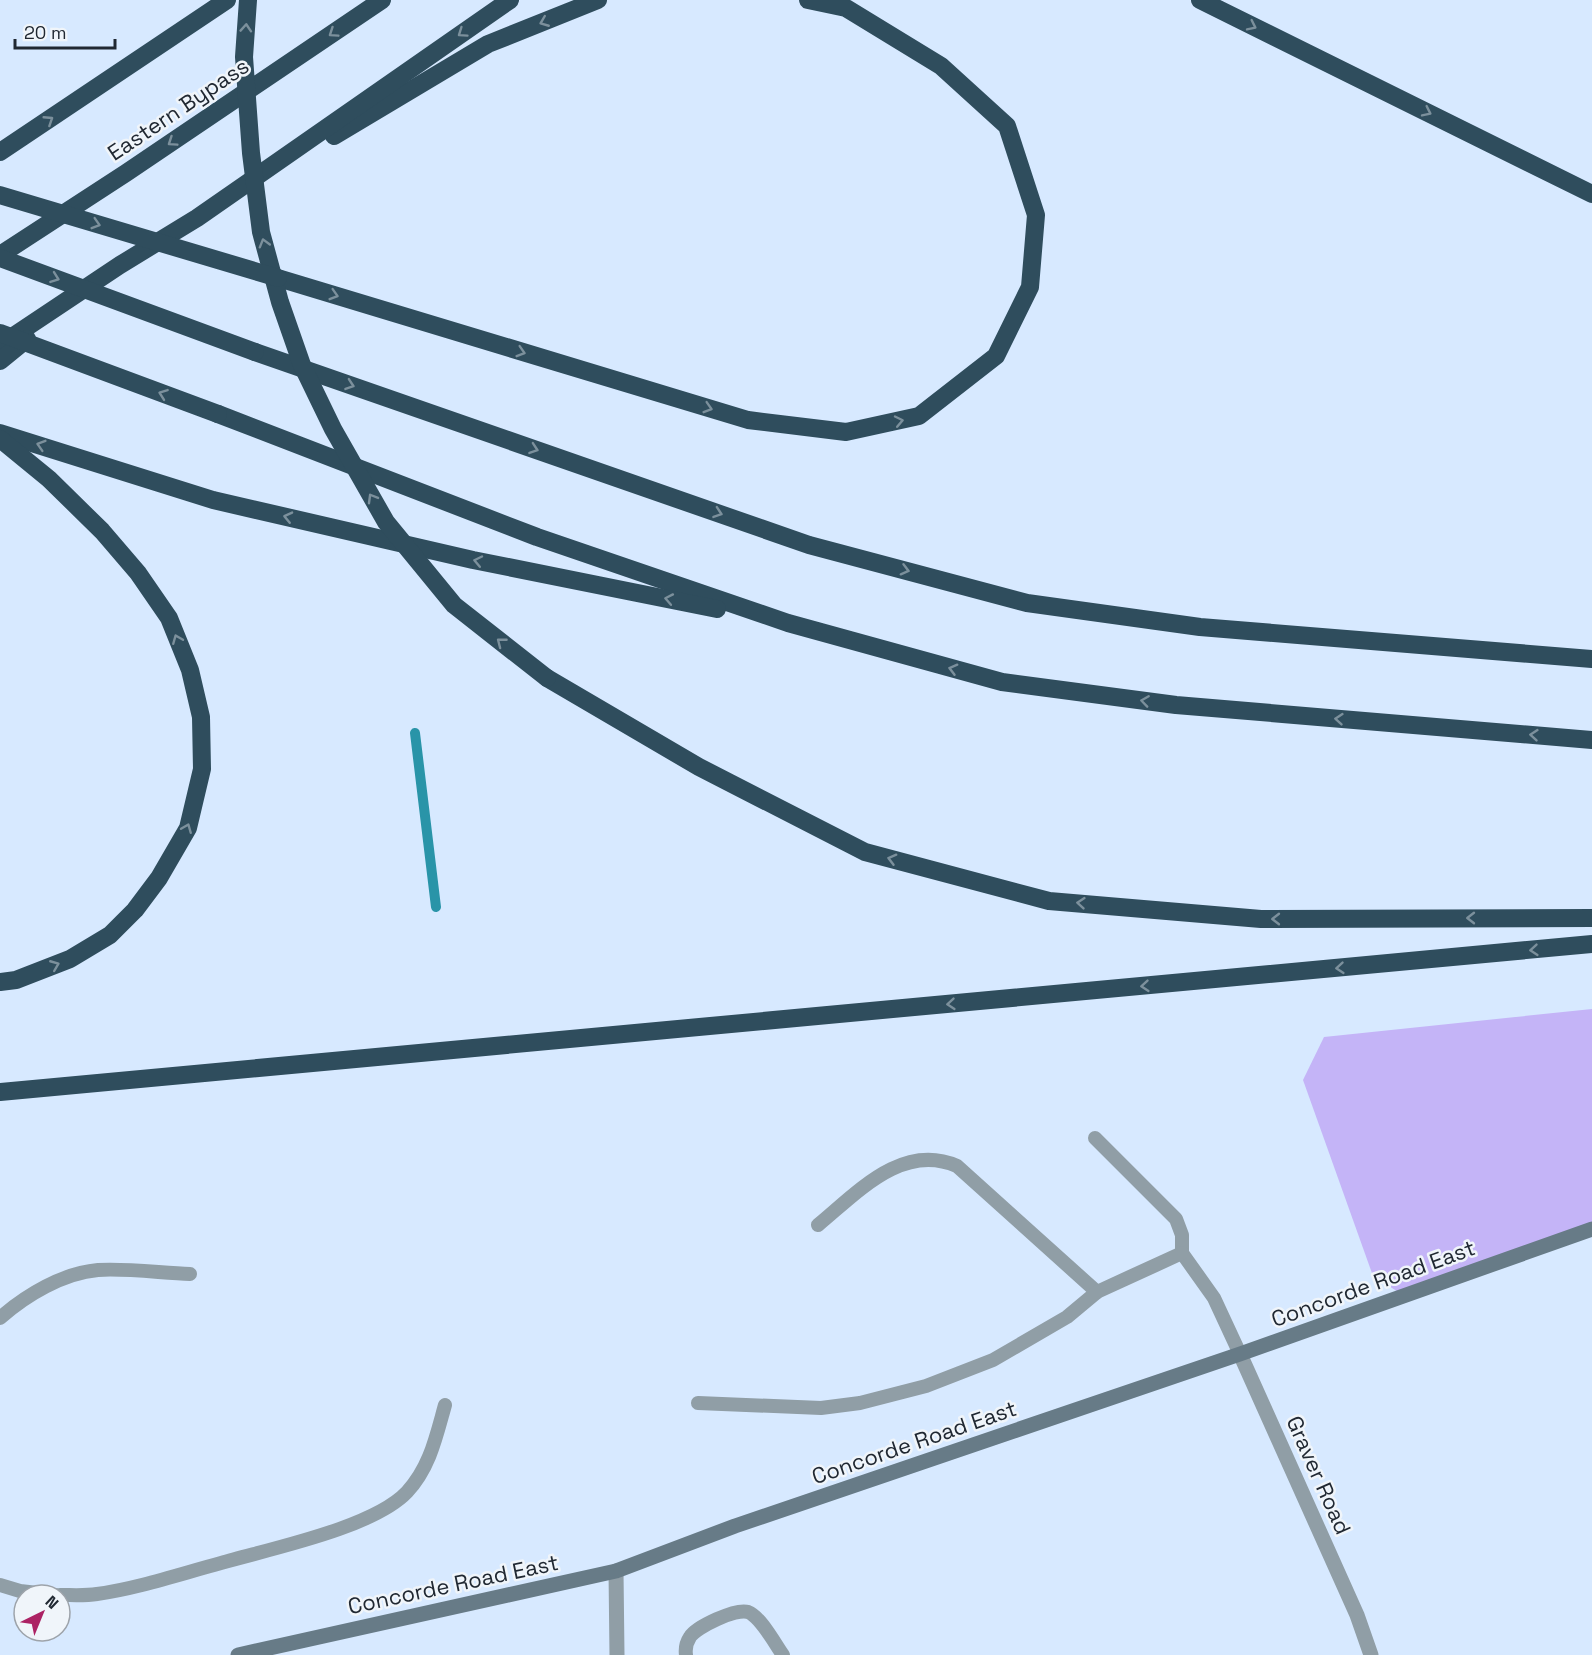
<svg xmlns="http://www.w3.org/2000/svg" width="1592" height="1655" font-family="'Space Grotesk',sans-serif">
<rect width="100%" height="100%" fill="#d7e9ff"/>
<polygon fill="#c4b4f7" points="1592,1009 1592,1228 1411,1300 1373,1276 1303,1080 1324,1037"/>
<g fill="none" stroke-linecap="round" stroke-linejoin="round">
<polyline stroke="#2994a8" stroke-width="10" points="415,733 436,907"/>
<g stroke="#909ea6" stroke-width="14">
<polyline points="1095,1138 1176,1219 1182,1235 1182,1253 1214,1298 1240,1354"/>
<path d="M 818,1225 C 857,1193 902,1142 957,1166 L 1097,1292"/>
<path d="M 0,1318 C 26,1295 63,1273 98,1270 C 125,1268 162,1273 190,1274"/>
<polyline points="698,1403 821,1408 860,1403 926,1386 993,1360 1067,1317 1097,1292 1182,1253"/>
<polyline points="0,1585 20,1591 55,1595"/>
<path d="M 60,1595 C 72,1595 85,1596 97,1594 C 139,1588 180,1574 221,1563 C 269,1549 373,1528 407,1492 C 430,1467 436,1437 445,1405"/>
<path d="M 686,1655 C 685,1648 686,1643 690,1637 C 696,1627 736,1608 748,1612 C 761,1617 775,1644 783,1655"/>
</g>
<g stroke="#909ea6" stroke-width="15">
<polyline points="1240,1354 1357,1615 1371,1655"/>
<polyline points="616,1571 617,1655"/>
</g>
<polyline stroke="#677b87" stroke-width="15" points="238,1655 616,1571 735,1526 1240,1354 1592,1229"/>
<g stroke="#2f4d5d" stroke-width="18">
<polyline points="1200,0 1592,194"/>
<polyline points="334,136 488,44 598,0"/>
<polyline points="0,152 227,0"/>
<polyline points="0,255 126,173 382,0"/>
<polyline points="278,278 748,420 846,432 919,416 996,356 1030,287 1036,215 1007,126 941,66 846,8 808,0"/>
<polyline points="0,345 120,265 197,218 510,0"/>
<polyline points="255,352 809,545 1027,603 1200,627 1592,659"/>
<polyline points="0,361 27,339"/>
<polyline points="218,414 537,537 788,623 1002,682 1176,705 1592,740"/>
<polyline points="0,433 213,500 473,560 717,609"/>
<polyline points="0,439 49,479 102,531 138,573 169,618 190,670 201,717 202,769 188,828 159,878 135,910 110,935 70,959 16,980 0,982"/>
<polyline points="547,678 699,767 865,852 1049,901 1261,919 1592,918"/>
<polyline points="0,1092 1592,944"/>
</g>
<g stroke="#2f4d5d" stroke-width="18">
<polyline points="248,0 244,57 251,153 261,232 280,302 302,365 333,429 386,522 454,605 547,678"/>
<polyline points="0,195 278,278"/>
<polyline points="0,258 255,352"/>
<polyline points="0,333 218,414"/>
</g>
</g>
<defs><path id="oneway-chevron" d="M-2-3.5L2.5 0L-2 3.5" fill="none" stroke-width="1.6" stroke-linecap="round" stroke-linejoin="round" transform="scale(1.5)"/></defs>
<g stroke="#7c909c">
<use href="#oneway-chevron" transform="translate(544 22) rotate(158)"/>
<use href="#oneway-chevron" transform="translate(1252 26) rotate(26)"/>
<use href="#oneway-chevron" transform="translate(246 28) rotate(-86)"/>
<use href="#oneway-chevron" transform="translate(333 33) rotate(146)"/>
<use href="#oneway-chevron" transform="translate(462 33) rotate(145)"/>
<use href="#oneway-chevron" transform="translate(1427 112) rotate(26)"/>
<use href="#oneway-chevron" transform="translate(49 120) rotate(-33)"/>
<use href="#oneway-chevron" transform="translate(172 142) rotate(146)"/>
<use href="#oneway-chevron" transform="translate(96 224) rotate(17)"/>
<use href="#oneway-chevron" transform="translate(264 243) rotate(-106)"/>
<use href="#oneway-chevron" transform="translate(55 278) rotate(20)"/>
<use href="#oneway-chevron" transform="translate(334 295) rotate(17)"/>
<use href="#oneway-chevron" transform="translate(521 352) rotate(17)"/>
<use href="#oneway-chevron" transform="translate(350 385) rotate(19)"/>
<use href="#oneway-chevron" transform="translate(163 394) rotate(-160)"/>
<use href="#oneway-chevron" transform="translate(708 408) rotate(17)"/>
<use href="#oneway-chevron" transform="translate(899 421) rotate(-12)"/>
<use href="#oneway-chevron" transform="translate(41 445) rotate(-163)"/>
<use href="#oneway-chevron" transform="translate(534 449) rotate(19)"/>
<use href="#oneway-chevron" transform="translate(372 498) rotate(-120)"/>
<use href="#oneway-chevron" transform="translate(718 513) rotate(19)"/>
<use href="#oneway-chevron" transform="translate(288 517) rotate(-167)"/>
<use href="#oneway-chevron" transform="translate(478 561) rotate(-168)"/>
<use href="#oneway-chevron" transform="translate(905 570) rotate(15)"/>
<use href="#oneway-chevron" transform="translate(669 599) rotate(-169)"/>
<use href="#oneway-chevron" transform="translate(177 639) rotate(-112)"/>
<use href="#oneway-chevron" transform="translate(501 642) rotate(-142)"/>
<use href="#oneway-chevron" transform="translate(953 669) rotate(-165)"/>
<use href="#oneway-chevron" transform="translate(1145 701) rotate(-172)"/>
<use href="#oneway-chevron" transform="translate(1339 719) rotate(-175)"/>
<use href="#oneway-chevron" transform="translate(1534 735) rotate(-175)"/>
<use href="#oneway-chevron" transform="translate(187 828) rotate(-68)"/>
<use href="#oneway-chevron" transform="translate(892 859) rotate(-165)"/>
<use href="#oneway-chevron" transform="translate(1081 903) rotate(-175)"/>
<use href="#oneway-chevron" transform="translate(1471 918) rotate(180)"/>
<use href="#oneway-chevron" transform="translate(1276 919) rotate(180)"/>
<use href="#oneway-chevron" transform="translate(1534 950) rotate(175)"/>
<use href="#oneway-chevron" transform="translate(55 965) rotate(-22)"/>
<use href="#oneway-chevron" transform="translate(1340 968) rotate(175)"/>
<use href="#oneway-chevron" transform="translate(1145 986) rotate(175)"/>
<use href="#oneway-chevron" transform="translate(951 1004) rotate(175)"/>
</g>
<g text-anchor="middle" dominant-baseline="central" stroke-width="5" stroke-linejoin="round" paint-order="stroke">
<g font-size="22" fill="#202832" stroke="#f0f5fa">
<text transform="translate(178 109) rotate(-34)">Eastern Bypass</text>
<text transform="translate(1373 1283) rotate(-20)">Concorde Road East</text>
<text transform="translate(914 1442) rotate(-19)">Concorde Road East</text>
<text transform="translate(1319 1475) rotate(66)">Graver Road</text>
<text transform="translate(453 1584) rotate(-12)">Concorde Road East</text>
</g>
</g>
<g transform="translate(42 1613) rotate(43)"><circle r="28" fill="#f0f5fa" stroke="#9da3aa" stroke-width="1.5"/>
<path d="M0-4.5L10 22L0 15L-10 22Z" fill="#ac2264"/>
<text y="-9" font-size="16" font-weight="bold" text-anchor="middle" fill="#202832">N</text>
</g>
<path d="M15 39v9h100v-9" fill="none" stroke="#202832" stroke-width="3"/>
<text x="24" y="39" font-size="18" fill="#202832" stroke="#f0f5fa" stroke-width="4.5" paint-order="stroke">20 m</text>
</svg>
